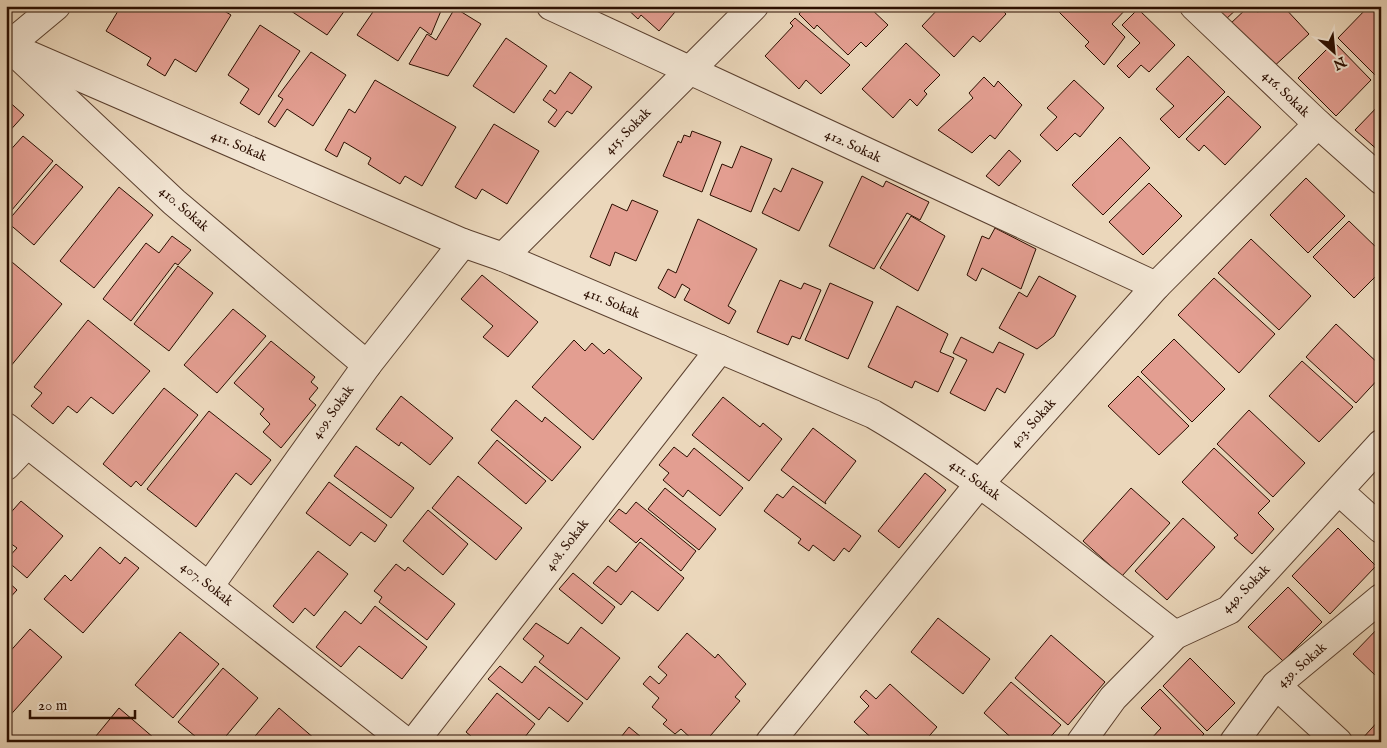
<svg xmlns="http://www.w3.org/2000/svg" width="1387" height="748" font-family="'IM FELL English',serif">
<rect width="100%" height="100%" fill="#ebd7bb"/>
<filter id="stains"><feTurbulence type="fractalNoise" baseFrequency=".004" numOctaves="4"/><feColorMatrix values="0 0 0 0 .2 0 0 0 0 .09 0 0 0 0 .02 0 0 0 .5 -.17"/></filter>
<radialGradient id="worn" r=".72"><stop offset=".6" stop-color="#630" stop-opacity="0"/><stop offset="1" stop-color="#630" stop-opacity=".3"/></radialGradient>
<g fill="#e39e91" stroke="#2b0e00">
<polygon points="121,6 216,6 231,15 196,72 175,59 165,76 147,65 151,58 106,31"/>
<polygon points="289,6 348,6 327,35 288,9"/>
<polygon points="377,6 394,6 401,10 404,6 443,6 431,35 420,27 398,61 357,35"/>
<polygon points="624,6 680,6 659,31 641,15 638,19"/>
<polygon points="806,6 868,6 888,25 866,47 861,42 848,55 817,25 814,29 799,14"/>
<polygon points="941,6 998,6 1006,14 980,42 973,36 954,57 922,26"/>
<polygon points="1059,6 1129,6 1112,24 1125,37 1104,65 1085,46 1089,42 1056,9"/>
<polygon points="1212,6 1240,6 1225,20"/>
<polygon points="1249,6 1258,12 1265,6 1283,6 1309,34 1270,70 1229,25"/>
<polygon points="1369,6 1381,6 1381,70 1376,76 1338,38"/>
<polygon points="455,8 481,24 448,76 409,64 427,34 436,40"/>
<polygon points="1138,9 1175,45 1149,72 1141,65 1129,78 1117,66 1140,43 1122,25"/>
<polygon points="795,18 850,65 821,94 806,80 799,89 765,56 793,26 790,23"/>
<polygon points="260,25 300,51 259,115 240,103 249,89 228,75"/>
<polygon points="506,38 547,66 514,113 473,86"/>
<polygon points="1334,42 1371,80 1336,116 1298,78"/>
<polygon points="906,43 940,75 924,91 927,94 917,106 910,99 893,118 862,89"/>
<polygon points="311,52 346,75 313,126 287,109 275,127 268,122 283,99 278,96"/>
<polygon points="1188,56 1225,92 1179,138 1160,119 1174,106 1156,89"/>
<polygon points="570,72 592,87 572,114 567,111 555,127 548,122 557,110 543,100 550,90 555,94"/>
<polygon points="984,77 994,87 998,81 1022,105 995,139 990,135 972,153 938,130 973,98 969,93"/>
<polygon points="375,80 456,127 422,186 405,176 400,184 368,164 371,158 344,142 337,157 325,150 349,109 355,113"/>
<polygon points="1074,80 1104,108 1080,137 1075,133 1057,151 1040,135 1057,117 1047,108"/>
<polygon points="1228,96 1261,127 1225,165 1204,145 1199,151 1186,139"/>
<polygon points="6,99 24,115 6,135"/>
<polygon points="1381,103 1381,153 1355,130"/>
<polygon points="494,124 539,151 507,204 482,189 476,199 455,187"/>
<polygon points="692,131 721,142 702,192 663,176 678,141 681,143 684,135 690,137"/>
<polygon points="23,136 53,161 6,217 6,155"/>
<polygon points="1120,137 1150,168 1103,215 1072,185"/>
<polygon points="741,146 772,159 751,212 710,195 722,164 732,168"/>
<polygon points="1009,150 1021,161 999,186 986,176"/>
<polygon points="56,164 83,187 34,245 7,222"/>
<polygon points="792,168 823,182 799,231 762,213 774,188 781,192"/>
<polygon points="862,176 883,187 886,181 929,202 920,220 907,213 874,269 829,246"/>
<polygon points="1306,178 1345,216 1308,253 1270,215"/>
<polygon points="1149,183 1182,216 1143,255 1109,222"/>
<polygon points="119,187 153,215 94,288 60,261"/>
<polygon points="632,200 658,211 636,261 615,252 610,266 590,257 612,204 627,211"/>
<polygon points="911,216 945,236 918,291 880,268"/>
<polygon points="698,219 757,249 728,306 736,311 729,324 684,300 690,289 682,284 675,298 658,288 668,269 676,273"/>
<polygon points="1349,221 1381,252 1381,271 1354,298 1313,257"/>
<polygon points="995,228 1036,249 1021,289 982,268 976,281 967,275 982,236 989,239"/>
<polygon points="172,236 191,250 178,265 175,263 131,321 103,299 146,243 159,253"/>
<polygon points="1251,239 1311,296 1279,330 1218,273"/>
<polygon points="6,257 62,304 10,367 6,365"/>
<polygon points="178,266 213,293 169,351 134,324"/>
<polygon points="482,275 538,322 508,357 483,337 493,326 461,299"/>
<polygon points="1039,276 1076,296 1054,336 1037,349 999,328 1019,292 1027,297"/>
<polygon points="1214,278 1275,334 1239,373 1178,315"/>
<polygon points="780,280 801,289 804,283 821,290 800,339 792,336 788,345 757,332"/>
<polygon points="830,283 873,302 848,359 805,340"/>
<polygon points="897,306 948,334 940,352 954,358 938,392 915,381 912,388 868,367"/>
<polygon points="233,309 266,336 217,393 184,365"/>
<polygon points="88,320 150,371 113,414 91,397 77,413 68,406 53,424 31,406 42,393 34,387"/>
<polygon points="1336,324 1381,366 1381,376 1356,403 1306,357"/>
<polygon points="961,337 993,353 999,342 1024,354 1005,393 997,388 985,411 950,393 967,360 953,353"/>
<polygon points="1174,339 1225,389 1192,422 1141,372"/>
<polygon points="574,340 585,351 592,343 604,354 609,349 642,378 593,440 532,387"/>
<polygon points="271,341 315,377 311,382 318,388 309,399 316,405 281,448 263,432 270,424 260,414 264,409 234,383"/>
<polygon points="1302,361 1353,407 1319,442 1269,396"/>
<polygon points="1138,376 1189,426 1159,455 1108,406"/>
<polygon points="164,388 198,415 141,486 136,481 131,487 103,464"/>
<polygon points="401,396 453,438 430,465 401,442 399,446 376,429"/>
<polygon points="723,397 760,427 763,423 782,439 749,481 692,435"/>
<polygon points="516,400 542,422 545,417 581,447 552,481 491,430"/>
<polygon points="1249,410 1305,463 1273,497 1217,444"/>
<polygon points="209,411 271,460 251,485 236,473 196,527 147,489"/>
<polygon points="813,428 856,461 825,502 826,504 781,470"/>
<polygon points="497,440 546,481 526,504 478,463"/>
<polygon points="356,446 414,488 391,518 334,476"/>
<polygon points="674,447 687,457 694,448 743,488 720,516 688,490 683,497 663,480 669,473 659,465"/>
<polygon points="1214,448 1270,501 1258,513 1274,529 1252,554 1234,538 1238,535 1182,482"/>
<polygon points="925,473 946,490 899,548 878,531"/>
<polygon points="458,476 522,528 496,560 432,508"/>
<polygon points="329,482 387,525 375,542 361,532 350,546 306,513"/>
<polygon points="793,486 861,536 849,552 844,548 834,561 813,545 809,551 798,543 801,539 764,511 777,494 783,498"/>
<polygon points="665,488 716,529 699,550 648,509"/>
<polygon points="1131,488 1170,523 1122,576 1083,541"/>
<polygon points="21,501 63,536 27,578 6,560 17,548 6,540 6,518"/>
<polygon points="636,502 696,551 681,571 641,538 636,543 609,521 619,509 626,514"/>
<polygon points="428,510 468,544 443,575 403,541"/>
<polygon points="1183,518 1215,547 1167,600 1135,571"/>
<polygon points="1338,528 1376,566 1330,614 1292,576"/>
<polygon points="640,542 684,578 658,611 632,591 621,605 593,583 608,566 616,572"/>
<polygon points="100,547 120,564 125,557 139,568 83,633 44,599 65,575 71,581"/>
<polygon points="318,551 348,574 314,616 305,608 293,623 273,606"/>
<polygon points="396,564 405,571 408,567 455,604 427,640 379,602 382,597 374,591"/>
<polygon points="573,573 615,607 602,624 559,589"/>
<polygon points="6,580 17,590 6,602"/>
<polygon points="1288,587 1322,622 1283,661 1248,627"/>
<polygon points="375,606 427,647 402,679 359,646 341,667 316,647 345,611 361,624"/>
<polygon points="938,618 990,659 963,694 911,652"/>
<polygon points="536,623 568,644 581,627 620,658 587,700 539,662 544,656 523,639"/>
<polygon points="1381,625 1381,672 1376,676 1353,654"/>
<polygon points="30,629 62,657 6,720 6,656"/>
<polygon points="180,632 219,664 173,718 135,685"/>
<polygon points="687,633 715,658 718,654 746,684 735,697 740,701 705,742 695,742 681,729 675,734 663,724 667,720 652,707 659,698 643,684 650,676 659,684 667,675 658,667"/>
<polygon points="1051,635 1105,682 1068,725 1015,678"/>
<polygon points="1190,658 1235,703 1207,731 1163,686"/>
<polygon points="500,666 522,683 535,666 583,703 568,722 549,707 539,720 488,679"/>
<polygon points="223,668 258,698 221,742 202,742 178,722"/>
<polygon points="1011,682 1061,725 1046,742 1016,742 984,713"/>
<polygon points="890,684 937,727 924,742 876,742 854,722 869,706 860,697 866,690 876,699"/>
<polygon points="1160,689 1204,734 1196,742 1152,742 1150,740 1161,728 1141,708"/>
<polygon points="497,693 535,724 521,742 478,742 466,732"/>
<polygon points="119,708 154,738 151,742 91,742"/>
<polygon points="279,708 315,739 313,742 250,742"/>
<polygon points="1381,718 1381,742 1362,742 1361,740"/>
<polygon points="629,727 647,742 617,742"/>
</g>
<g fill="none" stroke-linecap="round" stroke-linejoin="round">
<g stroke="#5b402f" stroke-width="30">
<g id="minor">
<polyline points="56,6 8,46 174,202 367,365"/>
<polyline points="551,6 1156,286"/>
<polyline points="1194,6 1318,124 1381,180"/>
<path d="M 6,45 L 463,243 L 503,257 L 873,414 C 981,477 1077,559 1175,635"/>
<polyline points="503,257 754,6"/>
<polyline points="6,427 406,742"/>
<polyline points="6,466 27,444"/>
<polyline points="1339,491 1381,529"/>
<polyline points="210,585 367,365 463,243"/>
<polyline points="1276,685 1338,742"/>
<polyline points="414,742 720,349"/>
<polyline points="770,742 980,483 1156,286 1318,124"/>
<polyline points="1081,742 1113,698 1175,635 1229,610 1381,444"/>
<polyline points="1234,742 1276,685 1381,598"/>
</g>
</g>
<use href="#minor" stroke="#f2e5d3" stroke-width="28"/>
</g>
<g text-anchor="middle" dominant-baseline="central" stroke-width="4" stroke-linejoin="round" paint-order="stroke">
<g font-size="14" fill="#2b0e00" stroke="#f2e5d3">
<text transform="translate(1286 94) rotate(44)">416. Sokak</text>
<text transform="translate(628 131) rotate(-45)">415. Sokak</text>
<text transform="translate(239 146) rotate(23)">411. Sokak</text>
<text transform="translate(853 146) rotate(25)">412. Sokak</text>
<text transform="translate(184 209) rotate(41)">410. Sokak</text>
<text transform="translate(612 303) rotate(23)">411. Sokak</text>
<text transform="translate(333 412) rotate(-55)">409. Sokak</text>
<text transform="translate(1033 423) rotate(-48)">403. Sokak</text>
<text transform="translate(975 480) rotate(36)">411. Sokak</text>
<text transform="translate(567 545) rotate(-52)">408. Sokak</text>
<text transform="translate(207 584) rotate(38)">407. Sokak</text>
<text transform="translate(1246 589) rotate(-45)">449. Sokak</text>
<text transform="translate(1302 665) rotate(-41)">439. Sokak</text>
</g>
</g>
<rect width="1387" height="748" fill="none" stroke="#ebd7bb" stroke-width="25"/>
<rect x="8" y="8" width="1372" height="733" fill="none" stroke="#2b0e00" stroke-width="2.5"/>
<rect x="12" y="12" width="1362" height="723" fill="none" stroke="#2b0e00"/>
<g transform="translate(1334 52) rotate(153)" stroke="#f2e5d3" stroke-width="4" paint-order="stroke">
<path d="M0-4L9 19L0 12L-9 19Z" fill="#2b0e00"/>
<text y="-8" font-size="14" font-weight="bold" text-anchor="middle" fill="#2b0e00">N</text>
</g>
<path d="M30 710v8h105v-8" fill="none" stroke="#2b0e00" stroke-width="2.5"/>
<text x="38" y="710" font-size="15" fill="#2b0e00" stroke="#f2e5d3" stroke-width="4" paint-order="stroke">20 m</text>
<rect width="100%" height="100%" filter="url(#stains)"/>
<rect width="100%" height="100%" fill="url(#worn)"/>
</svg>
